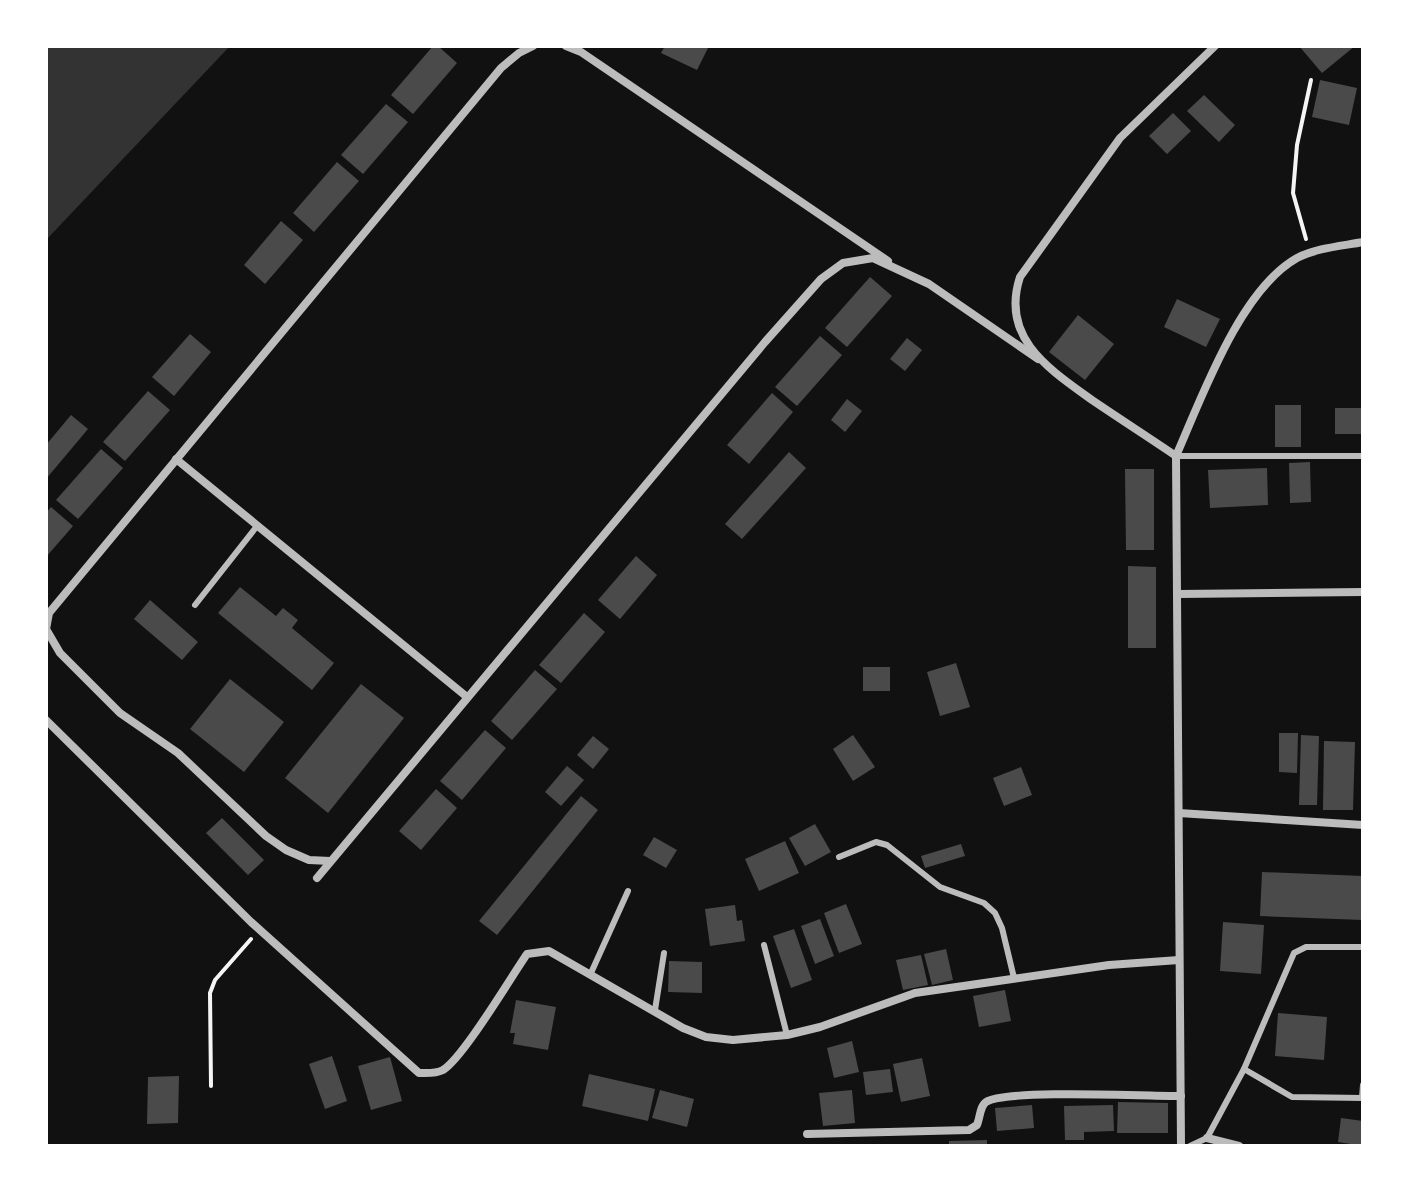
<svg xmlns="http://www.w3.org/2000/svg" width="1409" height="1192" font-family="Manrope,sans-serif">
<rect width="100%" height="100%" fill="#111"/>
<polygon fill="#333" points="46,46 230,46 46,240"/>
<g fill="#4a4a4a">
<polygon points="433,46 438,46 457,63 413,114 391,95"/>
<polygon points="665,46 709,46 697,70 661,53"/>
<polygon points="1299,46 1355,46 1322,73"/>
<polygon points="1320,80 1357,88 1349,125 1312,117"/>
<polygon points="1204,95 1235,125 1219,142 1187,111"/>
<polygon points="386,104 408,122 363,174 341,155"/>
<polygon points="1173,113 1191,131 1167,154 1149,136"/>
<polygon points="337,162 359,181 314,232 293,213"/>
<polygon points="281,221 303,240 265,284 244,265"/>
<polygon points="870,277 892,296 847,347 825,328"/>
<polygon points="1177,299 1220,319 1206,347 1164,327"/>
<polygon points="1078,315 1114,344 1085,380 1049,352"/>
<polygon points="190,334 211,352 174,396 152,377"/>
<polygon points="820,336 842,355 797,406 775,387"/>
<polygon points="907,338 922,350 905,371 890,359"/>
<polygon points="148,391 170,410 125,461 103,442"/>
<polygon points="772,393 793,412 749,464 727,445"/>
<polygon points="847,399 862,411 845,432 831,420"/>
<rect x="1275" y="405" width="26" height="42"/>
<rect x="1335" y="408" width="28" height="26"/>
<polygon points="71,415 88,429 46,479 46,445"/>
<polygon points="101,449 123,468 78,519 56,500"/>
<polygon points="789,452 806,468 742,539 725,524"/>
<polygon points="1310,462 1311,502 1290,503 1289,463"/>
<polygon points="1267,468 1268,505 1210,508 1208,470"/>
<polygon points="1125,469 1154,469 1154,550 1126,550"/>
<polygon points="51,507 73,526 46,557 46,513"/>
<polygon points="636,556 657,575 620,619 598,600"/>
<polygon points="1128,566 1156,567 1156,648 1128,648"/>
<polygon points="240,587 276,616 283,608 298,620 292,628 334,663 312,690 218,613"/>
<polygon points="150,600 198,642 182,660 134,619"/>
<polygon points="584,613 605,632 561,683 539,665"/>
<polygon points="956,663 970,707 940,716 927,672"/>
<rect x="863" y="667" width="27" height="24"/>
<polygon points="535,670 557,689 512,740 491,721"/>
<polygon points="230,679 284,722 244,772 190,729"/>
<polygon points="361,684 404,718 328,813 285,778"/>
<polygon points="485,730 506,748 462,800 440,781"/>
<polygon points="1279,733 1298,733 1297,773 1279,772"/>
<polygon points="853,735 875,767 853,781 833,749"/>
<polygon points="1301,735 1319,736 1317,805 1299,805"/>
<polygon points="593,736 609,749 593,769 577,755"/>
<polygon points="1324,741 1355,742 1353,810 1323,810"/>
<polygon points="567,766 584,780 561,806 545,792"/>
<polygon points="1021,767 1032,795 1004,806 993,778"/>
<polygon points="436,789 457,808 421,850 399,831"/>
<polygon points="581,796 598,810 497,935 479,921"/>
<polygon points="222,818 264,860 248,875 206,833"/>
<polygon points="815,824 831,852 805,866 789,838"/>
<polygon points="654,837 677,850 666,868 643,855"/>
<polygon points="785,841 799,873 759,891 745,859"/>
<polygon points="961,844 965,856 925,868 921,856"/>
<polygon points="1262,872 1363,876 1363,920 1260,916"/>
<polygon points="846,904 862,944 839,953 824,913"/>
<polygon points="735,905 737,921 742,920 745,941 710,946 705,909"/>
<polygon points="820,919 834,956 815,964 801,926"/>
<polygon points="1223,922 1264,925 1261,974 1220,971"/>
<polygon points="794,929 812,980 791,988 773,936"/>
<polygon points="946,949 953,980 932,985 924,954"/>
<polygon points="921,955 928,985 903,990 896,960"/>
<polygon points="669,961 702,962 702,993 668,992"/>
<polygon points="1005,990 1011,1021 979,1027 973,996"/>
<polygon points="516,1000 556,1007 548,1050 513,1044 515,1033 510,1033"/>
<polygon points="1278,1013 1327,1017 1324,1060 1275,1056"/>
<polygon points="852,1041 859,1072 834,1078 827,1048"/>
<polygon points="332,1056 347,1101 325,1109 309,1064"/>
<polygon points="390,1057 402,1101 371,1110 358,1066"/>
<polygon points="922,1058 930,1096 901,1102 893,1064"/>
<polygon points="890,1069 893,1092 866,1095 863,1072"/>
<polygon points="589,1074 655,1089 648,1121 582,1106"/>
<polygon points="179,1076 178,1123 147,1124 148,1077"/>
<polygon points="660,1090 694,1099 687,1127 652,1118"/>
<polygon points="852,1090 855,1123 823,1126 819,1093"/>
<polygon points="1118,1102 1168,1103 1168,1133 1117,1133"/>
<polygon points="1032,1105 1034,1128 997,1131 995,1108"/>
<polygon points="1113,1105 1114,1131 1084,1132 1084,1140 1065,1140 1064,1106"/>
<polygon points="1341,1118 1363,1121 1363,1146 1338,1142"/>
<polygon points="987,1140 987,1146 949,1146 949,1141"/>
</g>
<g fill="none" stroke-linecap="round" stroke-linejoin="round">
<g stroke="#f5f5f5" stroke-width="4">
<polyline points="1306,239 1293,193 1297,145 1311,80"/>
<polyline points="211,1086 210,993 215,980 251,939"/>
</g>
<g stroke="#bcbcbc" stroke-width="6">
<polyline points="1176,456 1363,456"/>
<polyline points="195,605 257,526"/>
<polyline points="839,857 876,842 887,845 940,887 984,903 995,913 1002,928 1014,978"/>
<polyline points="764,945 787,1035"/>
<polyline points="591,973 628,891"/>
<polyline points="655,1010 664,953"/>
<polyline points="1244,1069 1292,1097 1363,1098"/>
<polyline points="1362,1098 1363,1085"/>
<polyline points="1190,1146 1207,1138 1244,1069 1294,953 1306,947 1363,947"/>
</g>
<g stroke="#bcbcbc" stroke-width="8">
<polyline points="566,46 581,52 888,261"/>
<path d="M 1176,456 C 1148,437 1120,419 1092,400 C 1049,369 1000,338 1020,277 L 1120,138 L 1215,46"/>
<polyline points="176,459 467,697"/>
<polyline points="1178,594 1363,592"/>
<path d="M 46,720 L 251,922 L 419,1073 C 428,1073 435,1074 443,1070 C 463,1058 511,977 527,954 L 549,951 L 683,1028 L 706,1037 L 733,1040 L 787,1035 L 820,1027 L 915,993 L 1109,965 L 1179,960"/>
<polyline points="1179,813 1363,825"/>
<polyline points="330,861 309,860 286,850 266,836 178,753 120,713 60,653 46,629 49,613 501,68 519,53 533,46"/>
<polyline points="317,878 765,342 821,279 843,263 873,258 929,284 1038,359"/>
<path d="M 807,1134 L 969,1130 L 977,1125 C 980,1118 980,1106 986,1102 C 1005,1089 1149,1096 1181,1096"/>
<polyline points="1207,1138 1239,1146"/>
<path d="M 1181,1146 L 1176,456 C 1202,397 1240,290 1297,258 C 1316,248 1342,246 1363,242"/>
</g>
</g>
<rect width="1409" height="1192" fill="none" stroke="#ffffff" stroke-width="96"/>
</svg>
